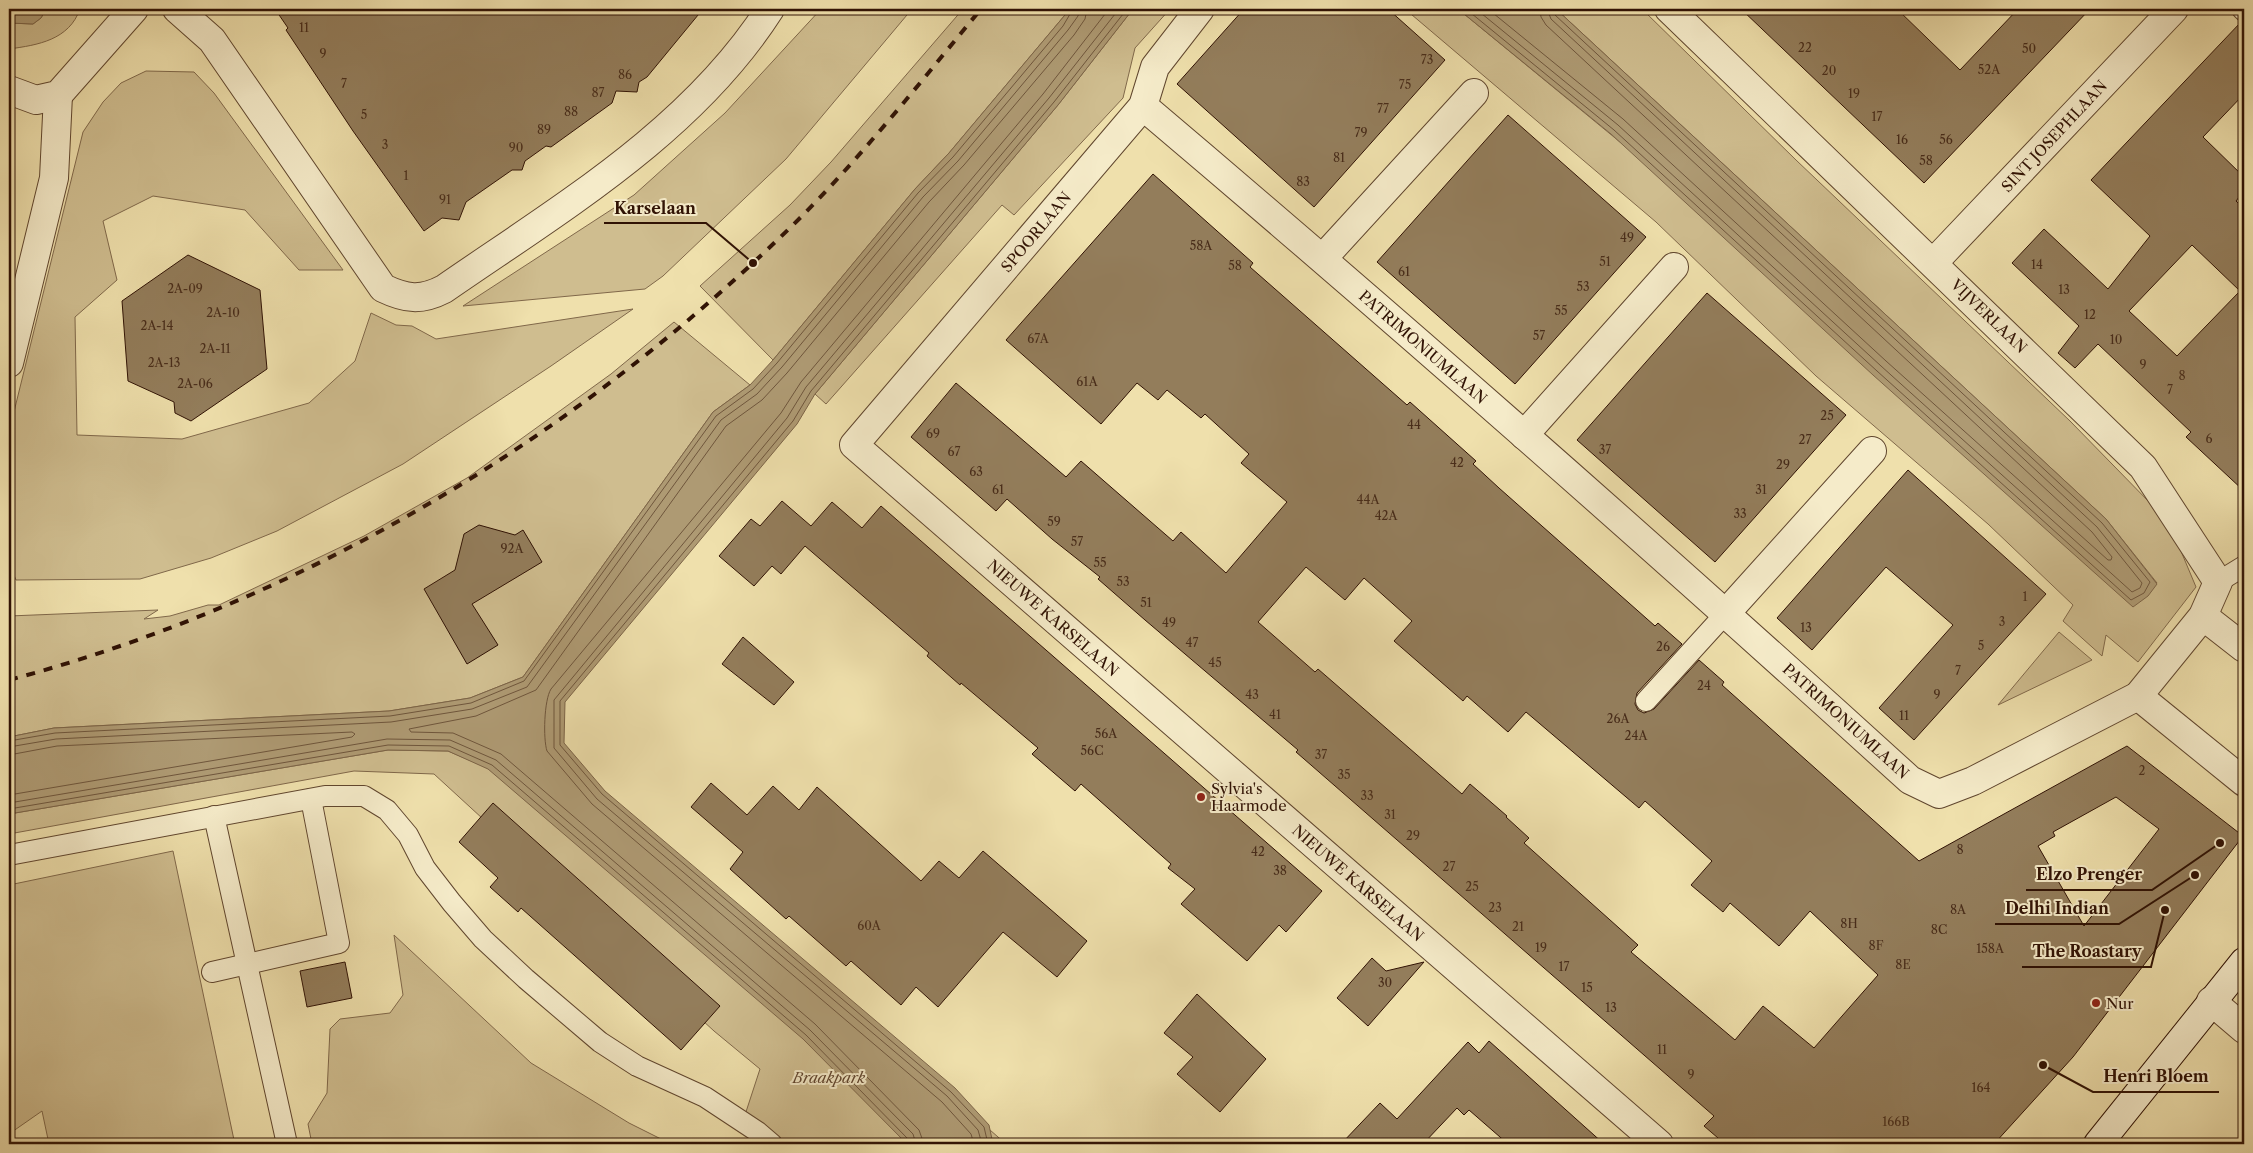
<svg xmlns="http://www.w3.org/2000/svg" width="2253" height="1153" font-family="'Libre Caslon Text',serif">
<rect width="100%" height="100%" fill="#efe0ac"/>
<filter id="stains"><feTurbulence type="fractalNoise" baseFrequency=".004" numOctaves="4"/><feColorMatrix values="0 0 0 0 .2 0 0 0 0 .09 0 0 0 0 .02 0 0 0 .5 -.17"/></filter>
<radialGradient id="worn" r=".72"><stop offset=".6" stop-color="#630" stop-opacity="0"/><stop offset="1" stop-color="#630" stop-opacity=".3"/></radialGradient>
<g fill="#cfbd8f" stroke="#80684a">
<path d="M 46,9 L 80,9 C 69,40 38,45 9,49 L 9,23 L 33,24 L 41,18 Z"/>
<polygon points="821,9 912,9 786,159 663,276 645,289 463,306 634,195 725,113"/>
<polygon points="963,9 1070,9 949,153 915,189 773,360 700,286 790,205 831,162"/>
<polygon points="1133,9 1170,9 1135,48 1123,98 1014,215 1002,205 826,404 815,394 1058,105"/>
<polygon points="1405,9 1458,9 2157,583 2106,519 1556,9 1642,9 1796,160 2070,421 2155,508 2178,544 2196,587 2138,662 2106,635 2102,656 2063,621 2073,605 1988,524 1816,376 1656,222"/>
<polygon points="146,71 194,72 214,93 343,270 299,270 245,210 153,196 103,221 117,280 75,317 77,435 182,439 309,403 355,361 371,313 396,325 412,326 436,339 633,309 551,366 403,464 277,531 211,558 140,579 16,580 9,563 9,432 83,132 103,102 121,83"/>
<polygon points="674,322 750,385 713,412 523,677 470,698 389,711 54,728 9,737 9,616 158,610 144,619 170,616 208,605 219,605 364,536 467,478 611,374"/>
<polygon points="2059,632 2092,660 1998,705"/>
<polygon points="388,750 448,751 488,768 538,810 797,961 1006,1144 753,1144 743,1121 760,1069 714,1031 434,774 354,771 9,834 9,814"/>
<polygon points="173,851 234,1140 213,1144 49,1144 42,1111 9,1134 9,885"/>
<polygon points="394,935 531,1063 629,1123 671,1144 312,1144 308,1124 327,1093 330,1029 340,1019 390,1013 403,995"/>
</g>
<g fill="#ae9a73" stroke="#7c6447">
<polygon points="9,9 46,9 41,18 33,24 9,23"/>
<polygon points="1070,9 1133,9 1058,105 815,394 797,424 565,702 564,743 605,791 955,1088 989,1125 993,1144 907,1144 803,1039 488,769 448,751 388,750 9,814 9,737 54,728 389,711 470,698 523,677 713,412 750,385 773,360 915,189 949,153"/>
<polygon points="1458,9 1556,9 2106,519 2157,584 2148,596 2133,607 1873,375 1611,134"/>
</g>
<g fill="none" stroke-linecap="round" stroke-linejoin="round">
<g stroke="#6f563c" stroke-width="1">
<polyline points="1466,9 1614,130 1877,371 2131,600 2144,593 2150,582 2102,523 1555,15 1554,9"/>
<polyline points="1476,9 1618,125 1881,366 2132,592 2140,588 2142,583 2097,527 1551,19 1547,9"/>
<polyline points="1488,9 1623,119 1886,361 2108,560 2111,560 2112,557 2092,532 1546,25 1541,17 1540,9"/>
<polyline points="9,741 55,733 390,716 471,703 524,681 716,416 753,389 777,363 918,193 953,157 1063,26 1073,9"/>
<polyline points="9,747 56,739 391,722 472,709 527,687 721,420 757,394 782,367 923,197 958,161 1068,30 1078,16 1080,9"/>
<polyline points="9,755 57,746 352,732 355,734 352,737 9,795"/>
<polyline points="9,803 387,739 450,740 496,760 810,1030 913,1134 916,1144"/>
<polyline points="9,809 388,745 449,746 492,765 806,1035 908,1139 910,1144"/>
<polyline points="924,1144 919,1130 815,1024 501,754 453,733 411,732 409,729 476,716 536,690 726,426 762,400 787,373 929,202 964,165 1074,35 1085,19 1087,9"/>
<path d="M 974,1144 L 971,1134 L 942,1102 L 592,804 L 547,751 C 543,739 544,700 551,689 L 781,413 L 801,382 L 1043,94 L 1109,9"/>
<polyline points="982,1144 978,1130 947,1096 597,799 554,748 554,700 787,418 806,387 1049,98 1119,9"/>
<polyline points="988,1144 984,1127 951,1092 602,794 560,745 560,701 793,421 811,391 1054,102 1127,9"/>
</g>
</g>
<g fill="#937d5b" stroke="#301204" fill-rule="evenodd">
<polygon points="275,9 703,9 647,77 639,82 637,92 616,91 612,103 551,147 546,146 525,161 522,170 512,170 466,202 459,220 442,218 424,231 353,131 286,30 288,28"/>
<polygon points="1244,9 1388,9 1445,60 1314,207 1177,84"/>
<polygon points="1741,9 1897,9 1960,70 2018,9 2090,9 1924,183"/>
<path d="M 2241,22 L 2244,23 L 2244,94 L 2203,137 L 2244,177 L 2244,191 L 2236,201 L 2244,209 L 2244,491 L 2186,437 L 2191,432 L 2098,344 L 2075,368 L 2058,353 L 2079,326 L 2012,263 L 2044,229 L 2108,289 L 2150,236 L 2091,180 ZM 2192,245 L 2240,291 L 2177,356 L 2129,311 Z"/>
<polygon points="1508,115 1646,237 1515,384 1377,262"/>
<path d="M 1153,174 L 1253,263 L 1250,267 L 1407,405 L 1410,402 L 1476,461 L 1473,464 L 1499,488 L 1655,626 L 1658,623 L 1682,644 L 1637,693 L 1635,704 L 1638,710 L 1644,713 L 1654,709 L 1699,660 L 1724,682 L 1722,685 L 1919,861 L 2127,746 L 2243,836 L 2073,1057 L 1994,1144 L 1725,1144 L 1704,1126 L 1714,1116 L 1319,772 L 1296,752 L 1298,750 L 1145,620 L 1098,579 L 1100,577 L 1052,539 L 1007,499 L 996,511 L 911,437 L 956,383 L 1066,477 L 1081,461 L 1173,541 L 1181,532 L 1226,573 L 1287,502 L 1241,463 L 1249,454 L 1205,414 L 1201,418 L 1167,390 L 1158,400 L 1137,383 L 1101,424 L 1006,340 ZM 1306,567 L 1345,600 L 1364,578 L 1412,621 L 1394,641 L 1463,701 L 1467,696 L 1508,732 L 1526,712 L 1639,808 L 1645,801 L 1712,861 L 1691,885 L 1723,912 L 1730,903 L 1779,946 L 1810,911 L 1878,975 L 1814,1048 L 1763,1006 L 1735,1040 L 1631,952 L 1638,945 L 1524,843 L 1529,838 L 1506,817 L 1507,816 L 1470,784 L 1462,794 L 1318,669 L 1315,672 L 1258,622 ZM 2116,797 L 2159,829 L 2084,926 L 2038,846 L 2055,836 L 2053,832 Z"/>
<polygon points="188,255 260,290 267,369 191,421 175,413 174,402 128,381 122,301"/>
<polygon points="1707,293 1846,415 1715,562 1577,440"/>
<polygon points="1908,470 2046,594 1914,740 1879,708 1953,625 1886,567 1812,650 1777,618"/>
<polygon points="782,501 811,526 832,502 862,528 881,506 1322,891 1286,932 1279,925 1247,961 1181,904 1195,889 1168,868 1171,864 1081,784 1075,791 1032,754 1038,748 961,683 960,685 927,656 929,653 805,546 781,574 772,566 754,586 719,556 751,519 760,526"/>
<polygon points="479,525 515,535 523,530 542,562 472,604 498,645 467,664 424,589 455,570 464,534"/>
<polygon points="743,637 794,682 774,705 722,664"/>
<polygon points="711,783 747,815 773,786 799,810 817,787 921,881 939,861 959,878 983,851 1087,941 1057,977 1003,932 938,1007 916,987 901,1005 851,961 846,966 789,916 786,919 730,869 743,852 691,807"/>
<polygon points="493,803 720,1006 681,1050 521,908 518,912 490,887 498,878 459,842"/>
<polygon points="1372,958 1386,971 1424,962 1368,1026 1337,998"/>
<polygon points="345,962 352,998 307,1007 300,971"/>
<polygon points="1197,994 1266,1059 1220,1112 1177,1074 1193,1057 1164,1033"/>
<polygon points="1489,1041 1604,1144 1508,1144 1469,1110 1464,1115 1457,1108 1423,1144 1341,1144 1380,1103 1397,1119 1468,1042 1479,1053"/>
</g>
<g fill="none" stroke-linecap="round" stroke-linejoin="round">
<g stroke="#60462e" stroke-width="22">
<g id="service">
<polyline points="2242,9 2244,11"/>
<polyline points="2218,582 2244,566"/>
<polyline points="1646,701 1726,613"/>
<polyline points="214,816 287,1144"/>
<polyline points="9,855 325,796 364,796 387,810 408,835 425,868 452,903 483,939 526,979 600,1042 637,1066 705,1097 758,1132 772,1144"/>
<polyline points="212,972 339,943 311,799"/>
</g>
</g>
<g stroke="#60462e" stroke-width="30">
<g id="minor">
<path d="M 177,9 L 212,40 L 383,288 C 406,299 421,301 444,289 C 561,208 692,131 770,9"/>
<polyline points="1200,9 1155,67 1143,106 854,445 1659,1144"/>
<polyline points="9,90 36,100 58,95 134,9"/>
<path d="M 1143,106 C 1403,326 1658,551 1910,780 L 1939,794 L 1973,781 L 2138,696 L 2203,616 L 2218,582 L 2143,467 L 1669,9"/>
<polyline points="1323,258 1474,93"/>
<polyline points="1934,262 2174,9"/>
<polyline points="9,363 54,178 58,95"/>
<polyline points="1524,435 1674,267"/>
<polyline points="1726,613 1872,451"/>
<polyline points="2203,616 2244,648"/>
<polyline points="2138,696 2244,782"/>
<polyline points="2211,1001 2244,1029"/>
</g>
</g>
<g stroke="#301204" stroke-width="30">
<polyline id="secondary" points="2098,1144 2244,962"/>
</g>
<use href="#service" stroke="#f5ebc9" stroke-width="20"/>
<use href="#minor" stroke="#f5ebc9" stroke-width="28"/>
<use href="#secondary" stroke="#f5ebc9" stroke-width="28"/>
<path stroke="#301204" stroke-width="4" stroke-dasharray="9 9" stroke-linecap="butt" d="M 9,680 C 308,600 579,436 799,219 C 864,154 922,80 981,9"/>
</g>
<g fill="#8f2418" stroke="#f5ebc9" stroke-width="2">
<circle cx="1201" cy="797" r="5"/>
<circle cx="2096" cy="1003" r="5"/>
</g>
<g text-anchor="middle" dominant-baseline="central" stroke-width="4" stroke-linejoin="round" paint-order="stroke">
<g font-size="12" fill="#492d1a">
<text x="304" y="27">11</text>
<text x="1805" y="47">22</text>
<text x="2029" y="48">50</text>
<text x="323" y="53">9</text>
<text x="1427" y="59">73</text>
<text x="1989" y="69">52A</text>
<text x="1829" y="70">20</text>
<text x="625" y="74">86</text>
<text x="344" y="83">7</text>
<text x="1405" y="84">75</text>
<text x="598" y="92">87</text>
<text x="1854" y="93">19</text>
<text x="1383" y="108">77</text>
<text x="571" y="111">88</text>
<text x="364" y="114">5</text>
<text x="1877" y="116">17</text>
<text x="544" y="129">89</text>
<text x="1361" y="132">79</text>
<text x="1902" y="139">16</text>
<text x="1946" y="139">56</text>
<text x="385" y="144">3</text>
<text x="516" y="147">90</text>
<text x="1339" y="157">81</text>
<text x="1926" y="160">58</text>
<text x="406" y="175">1</text>
<text x="1303" y="181">83</text>
<text x="445" y="199">91</text>
<text x="1627" y="237">49</text>
<text x="1201" y="245">58A</text>
<text x="1605" y="261">51</text>
<text x="2037" y="264">14</text>
<text x="1235" y="265">58</text>
<text x="1404" y="271">61</text>
<text x="1583" y="286">53</text>
<text x="185" y="288">2A-09</text>
<text x="2064" y="289">13</text>
<text x="1561" y="310">55</text>
<text x="223" y="312">2A-10</text>
<text x="2090" y="314">12</text>
<text x="157" y="325">2A-14</text>
<text x="1539" y="335">57</text>
<text x="1038" y="338">67A</text>
<text x="2116" y="339">10</text>
<text x="215" y="348">2A-11</text>
<text x="164" y="362">2A-13</text>
<text x="2143" y="364">9</text>
<text x="2182" y="375">8</text>
<text x="1087" y="381">61A</text>
<text x="195" y="383">2A-06</text>
<text x="2170" y="389">7</text>
<text x="1827" y="415">25</text>
<text x="1414" y="424">44</text>
<text x="933" y="433">69</text>
<text x="2209" y="438">6</text>
<text x="1805" y="439">27</text>
<text x="1605" y="449">37</text>
<text x="954" y="451">67</text>
<text x="1457" y="462">42</text>
<text x="1783" y="464">29</text>
<text x="976" y="471">63</text>
<text x="998" y="489">61</text>
<text x="1761" y="489">31</text>
<text x="1368" y="499">44A</text>
<text x="1740" y="513">33</text>
<text x="1386" y="515">42A</text>
<text x="1054" y="521">59</text>
<text x="1077" y="541">57</text>
<text x="512" y="548">92A</text>
<text x="1100" y="562">55</text>
<text x="1123" y="581">53</text>
<text x="2025" y="596">1</text>
<text x="1146" y="602">51</text>
<text x="2002" y="621">3</text>
<text x="1169" y="622">49</text>
<text x="1806" y="627">13</text>
<text x="1192" y="642">47</text>
<text x="1981" y="645">5</text>
<text x="1663" y="646">26</text>
<text x="1215" y="662">45</text>
<text x="1958" y="670">7</text>
<text x="1704" y="685">24</text>
<text x="1252" y="694">43</text>
<text x="1937" y="694">9</text>
<text x="1275" y="714">41</text>
<text x="1904" y="715">11</text>
<text x="1618" y="718">26A</text>
<text x="1106" y="733">56A</text>
<text x="1636" y="735">24A</text>
<text x="1092" y="750">56C</text>
<text x="1321" y="754">37</text>
<text x="2142" y="770">2</text>
<text x="1344" y="774">35</text>
<text x="1367" y="795">33</text>
<text x="1390" y="814">31</text>
<text x="1413" y="835">29</text>
<text x="1960" y="849">8</text>
<text x="1258" y="851">42</text>
<text x="1449" y="866">27</text>
<text x="1280" y="870">38</text>
<text x="1472" y="886">25</text>
<text x="1495" y="907">23</text>
<text x="1958" y="909">8A</text>
<text x="1849" y="923">8H</text>
<text x="869" y="925">60A</text>
<text x="1518" y="926">21</text>
<text x="1939" y="929">8C</text>
<text x="1876" y="945">8F</text>
<text x="1541" y="947">19</text>
<text x="1990" y="948">158A</text>
<text x="1903" y="964">8E</text>
<text x="1564" y="966">17</text>
<text x="1385" y="982">30</text>
<text x="1587" y="987">15</text>
<text x="1611" y="1007">13</text>
<text x="1662" y="1049">11</text>
<text x="1691" y="1074">9</text>
<text x="1981" y="1087">164</text>
<text x="1896" y="1121">166B</text>
</g>
<g font-size="15" fill="#301204" stroke="#f5ebc9">
<text transform="translate(2054 136) rotate(-47)">SINT JOSEPHLAAN</text>
<text transform="translate(1036 232) rotate(-50)">SPOORLAAN</text>
<text transform="translate(1989 316) rotate(44)">VIJVERLAAN</text>
<text transform="translate(1423 347) rotate(41)">PATRIMONIUMLAAN</text>
<text transform="translate(1053 618) rotate(41)">NIEUWE KARSELAAN</text>
<text transform="translate(1846 721) rotate(42)">PATRIMONIUMLAAN</text>
<text transform="translate(1358 883) rotate(41)">NIEUWE KARSELAAN</text>
</g>
<g font-size="15" fill="#301204" stroke="#f5ebc9" text-anchor="start">
<text x="1211" y="788">Sylvia's<tspan x="1211" dy="17">Haarmode</tspan></text>
<text x="2106" y="1003">Nur</text>
</g>
<g font-size="15" font-style="italic" fill="#60452e" stroke="#f5ebc9">
<text x="829" y="1077">Braakpark</text>
</g>
</g>
<path fill="none" stroke="#301204" stroke-width="2" d="M753 263L706 223H604M2220 843L2152 890H2026M2195 875L2119 924H1995M2165 910L2151 967H2022M2043 1065L2093 1092H2219"/>
<g fill="#301204" stroke="#f5ebc9" stroke-width="2">
<circle cx="753" cy="263" r="5"/>
<circle cx="2220" cy="843" r="5"/>
<circle cx="2195" cy="875" r="5"/>
<circle cx="2165" cy="910" r="5"/>
<circle cx="2043" cy="1065" r="5"/>
</g>
<g font-size="16" text-anchor="middle" font-weight="bold" fill="#301204" stroke="#f5ebc9" stroke-width="4" stroke-linejoin="round" paint-order="stroke">
<text x="655" y="214">Karselaan</text>
<text x="2089" y="880">Elzo Prenger</text>
<text x="2057" y="914">Delhi Indian</text>
<text x="2087" y="957">The Roastary</text>
<text x="2156" y="1082">Henri Bloem</text>
</g>
<rect width="2253" height="1153" fill="none" stroke="#efe0ac" stroke-width="30"/>
<rect x="10" y="10" width="2233" height="1133" fill="none" stroke="#301204" stroke-width="2.5"/>
<rect x="15" y="15" width="2223" height="1123" fill="none" stroke="#301204"/>
<rect width="100%" height="100%" filter="url(#stains)"/>
<rect width="100%" height="100%" fill="url(#worn)"/>
</svg>
